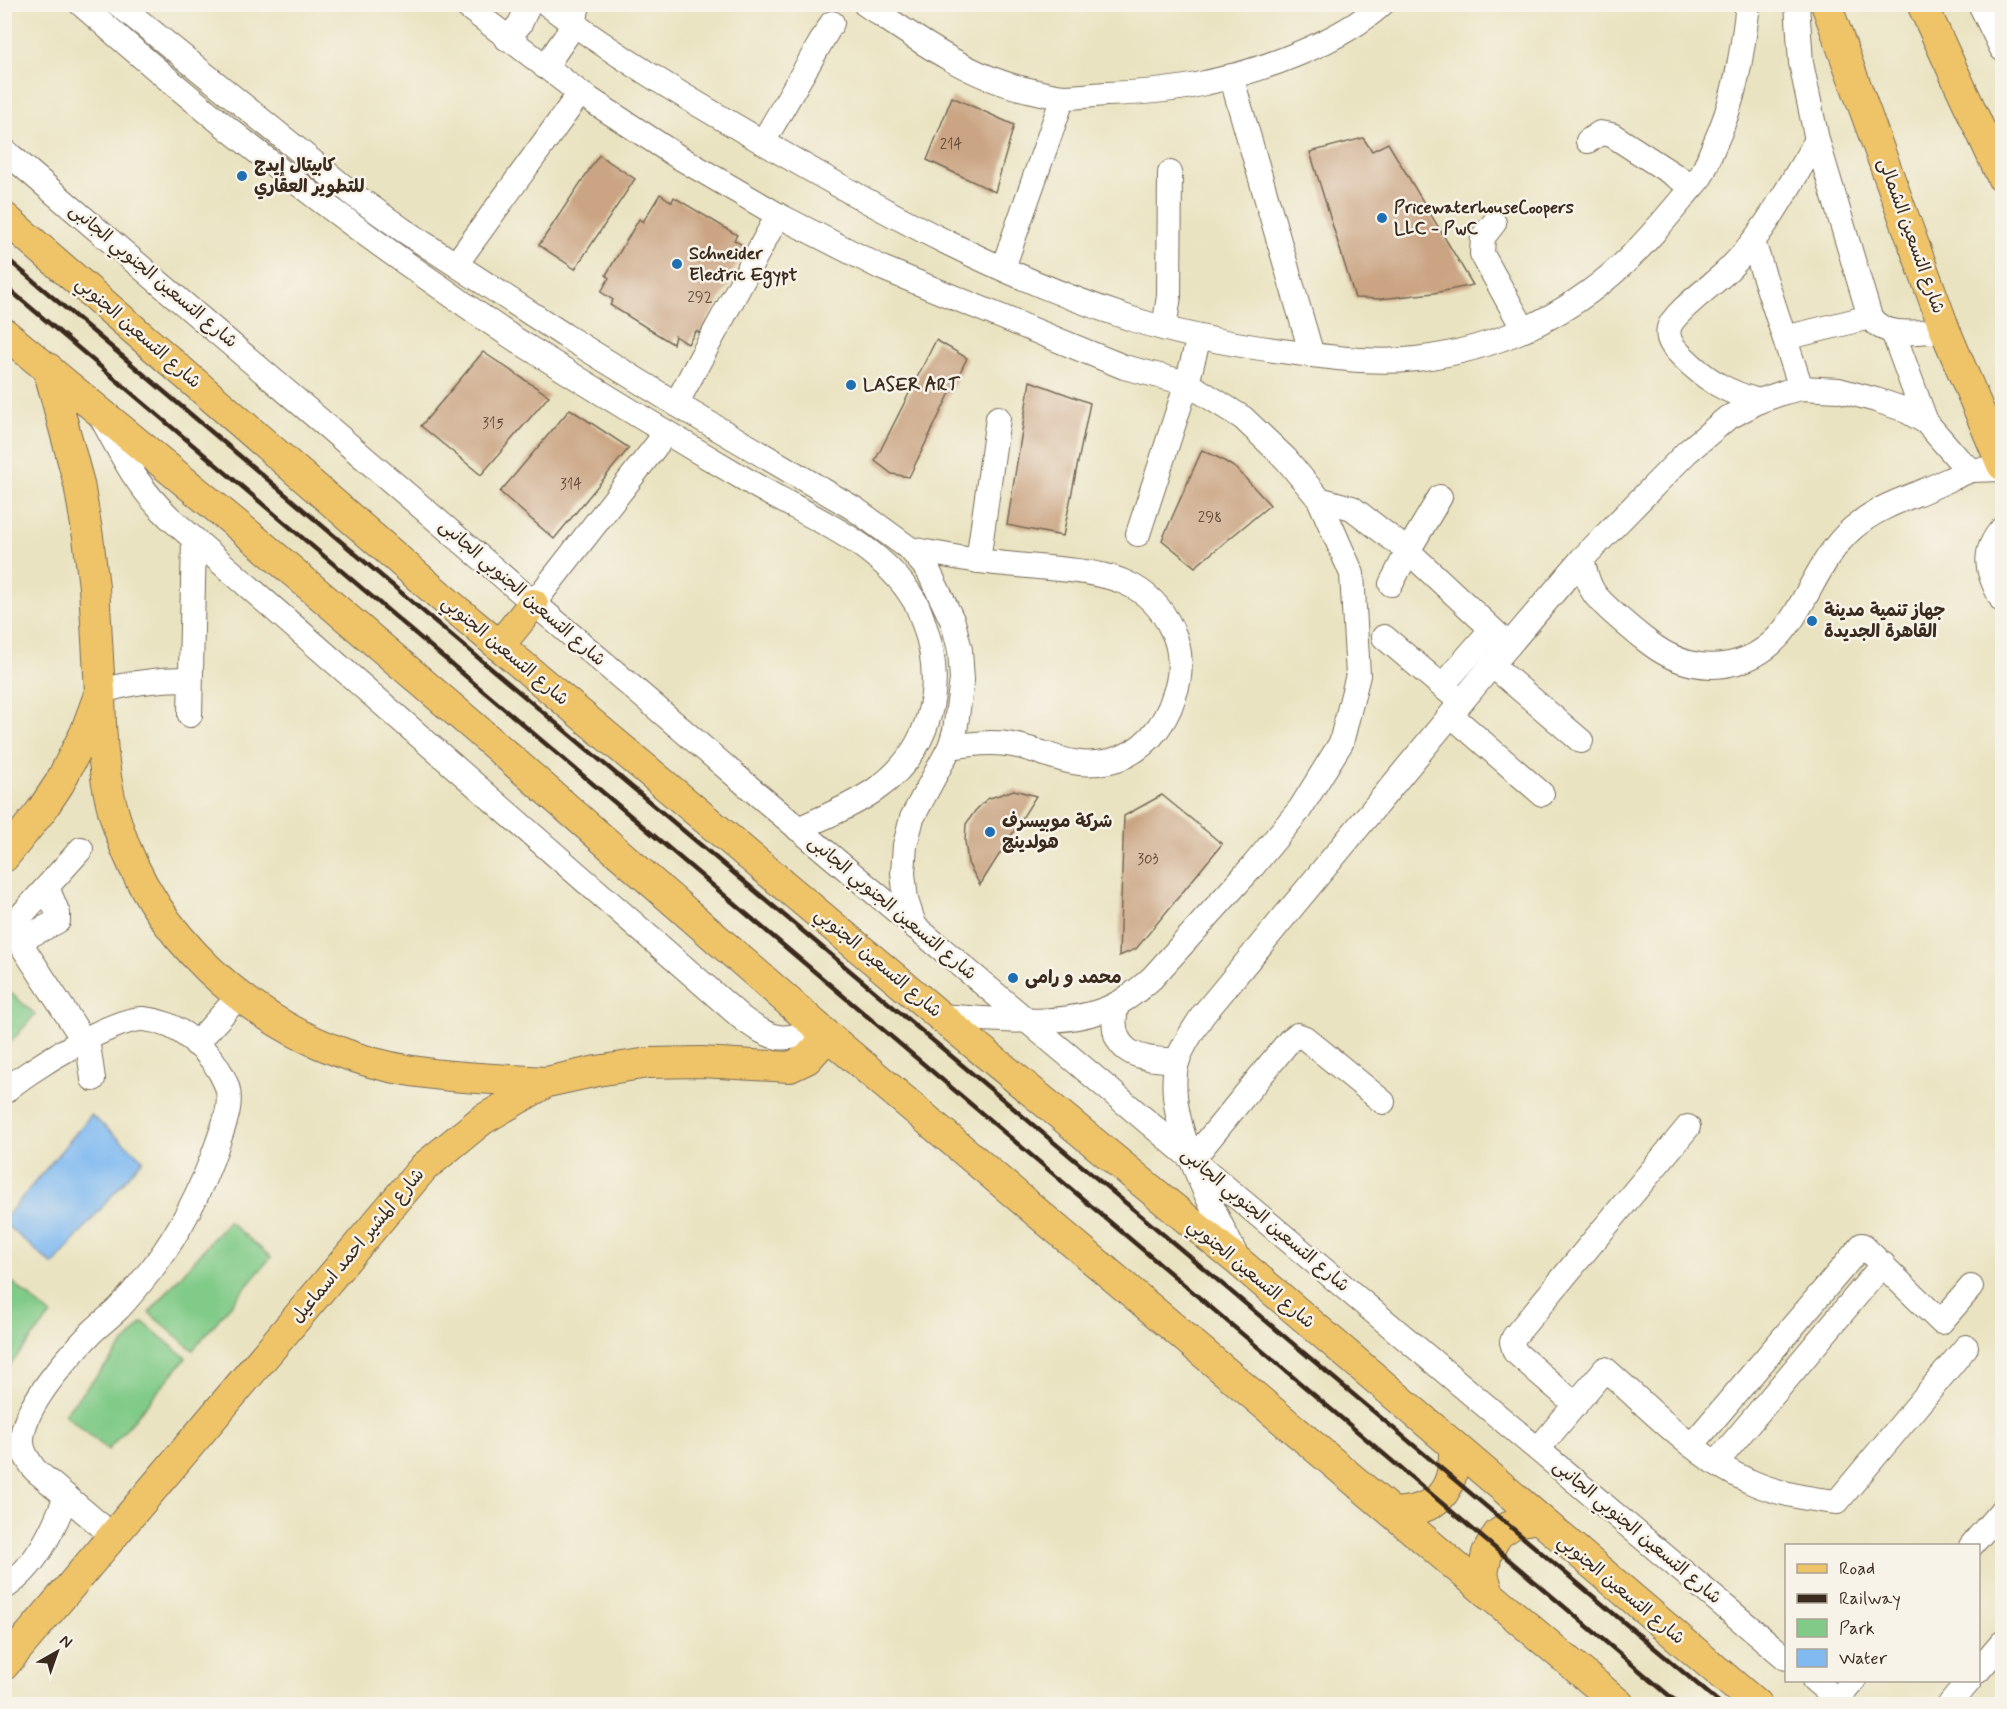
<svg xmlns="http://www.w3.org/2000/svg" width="2007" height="1709" font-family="Mynerve,'Playpen Sans Arabic',sans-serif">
<rect width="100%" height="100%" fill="#f7f3e8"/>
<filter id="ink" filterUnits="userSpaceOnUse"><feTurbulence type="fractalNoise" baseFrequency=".0167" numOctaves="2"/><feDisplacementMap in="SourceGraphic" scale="12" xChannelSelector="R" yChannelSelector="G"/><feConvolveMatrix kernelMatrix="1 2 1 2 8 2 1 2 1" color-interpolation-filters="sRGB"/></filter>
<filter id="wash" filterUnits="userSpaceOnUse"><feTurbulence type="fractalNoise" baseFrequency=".008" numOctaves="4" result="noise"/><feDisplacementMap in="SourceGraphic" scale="24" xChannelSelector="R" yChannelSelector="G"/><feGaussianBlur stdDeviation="1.35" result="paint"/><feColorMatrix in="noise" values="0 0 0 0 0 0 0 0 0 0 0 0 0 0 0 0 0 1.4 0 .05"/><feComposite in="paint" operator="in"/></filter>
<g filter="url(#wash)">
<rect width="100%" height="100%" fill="#eae3c1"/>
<g fill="#81cb88" stroke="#5e7a53" stroke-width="1.5">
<polygon points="5,988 35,1014 5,1049"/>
<polygon points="228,1221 271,1257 193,1350 149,1313"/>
<polygon points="5,1276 51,1315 5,1371"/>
<polygon points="143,1322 186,1358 108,1450 64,1414"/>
</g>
<polygon fill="#80baf1" stroke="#5e7288" stroke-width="1.5" points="91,1115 143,1159 53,1265 5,1224 5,1218"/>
<g id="blocks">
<g fill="#caa483">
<polygon points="952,97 1014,125 995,192 927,160"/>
<polygon points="1363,138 1372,151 1388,143 1473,285 1434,293 1380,299 1355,298 1310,152"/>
<polygon points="599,155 635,179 575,269 539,245"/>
<polygon points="660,194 672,202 674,197 737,235 734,240 747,248 730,277 733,278 700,333 696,331 688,344 675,336 673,344 610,305 613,300 601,292 609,278 606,275 639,219 643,222"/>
<polygon points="936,340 967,358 909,477 892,474 875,461"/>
<polygon points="483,352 549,396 481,475 421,426"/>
<polygon points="1030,381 1090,403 1063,536 1007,525"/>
<polygon points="570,409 629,448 554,539 500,492"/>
<polygon points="1202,450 1221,459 1237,469 1270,505 1195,567 1162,540"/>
<polygon points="1014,790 1036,796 980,885 968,863 965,841 966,824 975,811 987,799"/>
<polygon points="1162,795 1222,844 1136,949 1119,956 1124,816"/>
</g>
</g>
</g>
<g filter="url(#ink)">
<use href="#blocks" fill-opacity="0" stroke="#786b57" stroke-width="1.5"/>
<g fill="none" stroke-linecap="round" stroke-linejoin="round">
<g stroke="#786b57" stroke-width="26">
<g id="minor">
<path d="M 81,4 C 196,106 316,202 443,289 C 470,308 497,328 526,346 C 599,392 673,437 748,481 C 805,516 878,540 914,600 C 919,607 921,616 924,624 C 946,687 931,751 875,790 C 852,806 824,817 798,829"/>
<polyline points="118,4 354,195 403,230 564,335 676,404 855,509 910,549 928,570 953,622 960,650 962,680 955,731 950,747 912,818 905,845 903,873 906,900 915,927"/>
<path d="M 464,4 L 580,93 L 677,156 L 778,215 L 882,268 L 1124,367 L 1187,383 L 1243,418 L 1286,459 L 1319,499 L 1352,574 L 1358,675 L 1341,743 L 1300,809 L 1253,866 L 1152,978 C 1142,987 1131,996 1119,1003 C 1070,1030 994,1019 940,1016"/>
<path d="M 547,4 C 620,60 700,106 780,152 C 891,216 1006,278 1129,318 C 1183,336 1240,346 1297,353 C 1336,358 1376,364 1416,359 C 1493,350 1565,318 1622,265 C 1644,245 1663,222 1682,199 C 1688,191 1695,184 1701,176 C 1706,167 1709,157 1713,148 C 1735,101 1742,56 1748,4"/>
<path d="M 865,4 C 913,36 964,74 1020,88 C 1034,91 1050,96 1065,97 C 1078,97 1092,95 1106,94 C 1138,93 1173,91 1205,83 C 1260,71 1340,43 1382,4"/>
<path d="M 1797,4 L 1801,63 L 1817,140 L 1870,317 C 1886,340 1921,331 1945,330"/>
<polyline points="1980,4 2002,49"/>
<polyline points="507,39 520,24 529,4"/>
<polyline points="545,67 574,25 578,4"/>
<polyline points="1231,76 1312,355"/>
<polyline points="1588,141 1600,133 1612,135 1691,186"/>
<polyline points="763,142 832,23"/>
<polyline points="4,150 756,793 1786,1658"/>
<polyline points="1494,223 1483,237 1482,254 1524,330"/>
<polyline points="1753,242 1801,388"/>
<polyline points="456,264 580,93"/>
<polyline points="1003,268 1063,97"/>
<polyline points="1164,328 1169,296 1170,173"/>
<polyline points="1893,332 1926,422"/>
<polyline points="1785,338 1870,317"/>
<path d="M 1759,401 C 1726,392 1706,380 1682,356 C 1674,348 1666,340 1669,328 C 1673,313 1714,284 1727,271 C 1765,234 1789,185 1817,140"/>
<polyline points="676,404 778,215"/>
<path d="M 101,417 C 123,457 136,486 170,518 L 743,1019 C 772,1040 785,1044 818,1027"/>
<polyline points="1319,499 1352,508 1408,551 1509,645"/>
<path d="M 2002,529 C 1980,554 1988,573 2002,600"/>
<polyline points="1138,534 1187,383 1199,337"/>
<path d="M 910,549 C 939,554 967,560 996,563 C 1017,565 1038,567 1059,569 C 1108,574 1149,580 1172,630 C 1182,650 1182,675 1174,696 C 1165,726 1142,754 1110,761 C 1070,770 1050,752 1013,745 C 992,741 971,744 950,747"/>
<path d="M 1582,559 C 1585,571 1587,583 1594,593 C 1601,604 1636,633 1648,642 C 1670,659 1695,669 1724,665 C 1802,653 1802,572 1853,528 C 1874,510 1896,502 1921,492 C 1938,485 1954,477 1971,470"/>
<polyline points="978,561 998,418"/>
<polyline points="1391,584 1408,551 1440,497"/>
<polyline points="533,604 666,433"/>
<polyline points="1384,637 1461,702"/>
<polyline points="1492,665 1581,741"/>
<polyline points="1442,686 1491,630"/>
<path d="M 100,692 C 130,682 158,679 190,679"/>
<polyline points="190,715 194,539"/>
<polyline points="1451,715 1542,794"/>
<polyline points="81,849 17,920 14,929 15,935 84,1041 89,1051 93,1079"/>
<polyline points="19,941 58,921 58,914 47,887"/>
<path d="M 1117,1004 C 1105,1052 1138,1061 1178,1060"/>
<polyline points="196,1044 239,996"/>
<path d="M 4,1092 C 26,1071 115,1017 144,1019 C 179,1022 213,1052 226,1084 C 234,1103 223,1127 217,1145 C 202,1188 181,1230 154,1266 C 143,1280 131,1295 119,1308 C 110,1317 100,1324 92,1332 C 69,1356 21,1408 22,1442 C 22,1453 29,1461 35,1470 L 113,1536"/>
<polyline points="1192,1160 1289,1041 1297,1035 1305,1038 1383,1102"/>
<path d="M 1238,1260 C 1214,1209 1160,1115 1178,1059 C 1184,1043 1194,1029 1203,1015 L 1492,665 L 1582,559 L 1687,452 L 1726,419 L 1759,401 L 1785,392 L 1801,388 L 1839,390 L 1876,400 L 1903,409 L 1926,422 L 1959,460 L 1971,470 L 2002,469"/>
<polyline points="1576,1405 1515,1352 1512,1342 1514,1337 1688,1127"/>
<polyline points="1692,1445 1862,1245 1941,1322 1971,1287"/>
<path d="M 1539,1448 L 1605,1369 C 1649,1407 1695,1458 1749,1481 C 1777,1494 1807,1499 1837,1502 L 1966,1347"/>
<polyline points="1716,1463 1883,1264"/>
<polyline points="1971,1546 2002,1510"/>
<path d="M 4,1588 C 36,1567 53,1531 66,1496"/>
<polyline points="1978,1671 2002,1643"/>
<polyline points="1814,1680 1842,1704"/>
<polyline points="1837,1700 1854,1680"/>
<polyline points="1950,1704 1970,1680"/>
</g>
</g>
<g stroke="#786b57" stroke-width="32">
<g id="major">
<polyline points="1826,4 1945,330 2002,465"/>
<polyline points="1922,4 2002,177"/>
<polyline points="4,217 453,607 940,1016 1239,1262 1756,1704"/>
<polyline points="4,333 264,547 473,726 828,1036 1619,1704"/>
<polyline points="499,646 533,604"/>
<path d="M 100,692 C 101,738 103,783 118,827 C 153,935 247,1022 354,1057 C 416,1078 483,1078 547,1082"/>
<polyline points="4,857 41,811 59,784 85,733 100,692 94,587 88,537 79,484 48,368"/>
<path d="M 1393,1513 C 1437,1511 1455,1492 1454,1448"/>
<polyline points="1489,1595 1483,1574 1487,1553 1498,1534 1516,1522 1537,1518"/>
<polyline points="4,1665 424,1167 482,1120 547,1082 597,1071 648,1063 701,1062 790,1067 807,1059 828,1036"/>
</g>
</g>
<use href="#minor" stroke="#fff" stroke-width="24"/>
<use href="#major" stroke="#efc469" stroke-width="30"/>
<g stroke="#3b2a1e" stroke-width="4.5">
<polyline points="4,256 437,623 1721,1704"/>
<polyline points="4,285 1679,1704"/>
</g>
</g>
</g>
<g fill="#1f6fb2" stroke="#f7f3e8" stroke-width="2">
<circle cx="242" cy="176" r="6"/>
<circle cx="1382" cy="218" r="6"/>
<circle cx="677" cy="264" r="6"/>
<circle cx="851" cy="385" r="6"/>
<circle cx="1812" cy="621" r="6"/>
<circle cx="990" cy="832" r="6"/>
<circle cx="1013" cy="978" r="6"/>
</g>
<g text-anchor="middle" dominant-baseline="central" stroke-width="5" stroke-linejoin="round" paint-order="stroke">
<g font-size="15" fill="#5f4837">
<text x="951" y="145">214</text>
<text x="700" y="298">292</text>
<text x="493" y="424">315</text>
<text x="571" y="485">314</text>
<text x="1210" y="518">298</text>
<text x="1148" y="860">303</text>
</g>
<g font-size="18" font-weight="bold" fill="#3b2a1e" stroke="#f7f3e8" text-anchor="start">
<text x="254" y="166">كابيتال إيدج<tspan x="254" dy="21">للتطوير العقاري</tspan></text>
<text x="1394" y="208">PricewaterhouseCoopers<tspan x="1394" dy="21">LLC - PwC</tspan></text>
<text x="689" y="254">Schneider<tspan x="689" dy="21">Electric Egypt</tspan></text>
<text x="863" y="385">LASER ART</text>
<text x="1824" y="611">جهاز تنمية مدينة<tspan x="1824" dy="21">القاهرة الجديدة</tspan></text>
<text x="1002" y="822">شركة موبيسرف<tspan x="1002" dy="21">هولدينج</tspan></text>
<text x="1025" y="978">محمد و رامى</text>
</g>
<g font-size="18" fill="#3b2a1e" stroke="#f7f3e8">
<text transform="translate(1911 236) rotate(70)">شارع التسعين الشمالى</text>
<text transform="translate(153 276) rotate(40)">شارع التسعين الجنوبي الجانبى</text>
<text transform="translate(138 333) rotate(41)">شارع التسعين الجنوبي</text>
<text transform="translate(522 593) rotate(41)">شارع التسعين الجنوبي الجانبى</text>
<text transform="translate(505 651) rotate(40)">شارع التسعين الجنوبي</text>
<text transform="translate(892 908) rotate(40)">شارع التسعين الجنوبي الجانبى</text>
<text transform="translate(878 963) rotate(40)">شارع التسعين الجنوبي</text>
<text transform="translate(1265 1220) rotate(40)">شارع التسعين الجنوبي الجانبى</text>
<text transform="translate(358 1246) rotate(-50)">شارع المشير احمد اسماعيل</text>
<text transform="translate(1251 1274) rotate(40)">شارع التسعين الجنوبي</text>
<text transform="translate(1637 1532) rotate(40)">شارع التسعين الجنوبي الجانبى</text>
<text transform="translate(1621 1590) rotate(40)">شارع التسعين الجنوبي</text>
</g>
</g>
<rect width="2007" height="1709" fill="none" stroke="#f7f3e8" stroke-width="24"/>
<rect x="1785" y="1544" width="195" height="138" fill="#f7f3e8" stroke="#aca397" stroke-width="1.5"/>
<rect x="1797" y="1564" width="30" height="9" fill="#efc469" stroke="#aca397" stroke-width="1.5"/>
<text x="1839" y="1574" font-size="18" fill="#3b2a1e">Road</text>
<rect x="1797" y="1594" width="30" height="9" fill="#3b2a1e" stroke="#aca397" stroke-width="1.5"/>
<text x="1839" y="1604" font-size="18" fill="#3b2a1e">Railway</text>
<rect x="1797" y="1619" width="30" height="18" fill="#81cb88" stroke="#aca397" stroke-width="1.5"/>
<text x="1839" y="1634" font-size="18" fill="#3b2a1e">Park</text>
<rect x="1797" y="1649" width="30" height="18" fill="#80baf1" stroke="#aca397" stroke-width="1.5"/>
<text x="1839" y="1664" font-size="18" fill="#3b2a1e">Water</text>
<g transform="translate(57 1652) rotate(40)" stroke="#f7f3e8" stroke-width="4.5" paint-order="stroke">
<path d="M0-4.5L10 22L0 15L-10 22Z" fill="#3b2a1e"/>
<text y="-9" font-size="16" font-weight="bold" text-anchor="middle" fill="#3b2a1e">N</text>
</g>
</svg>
